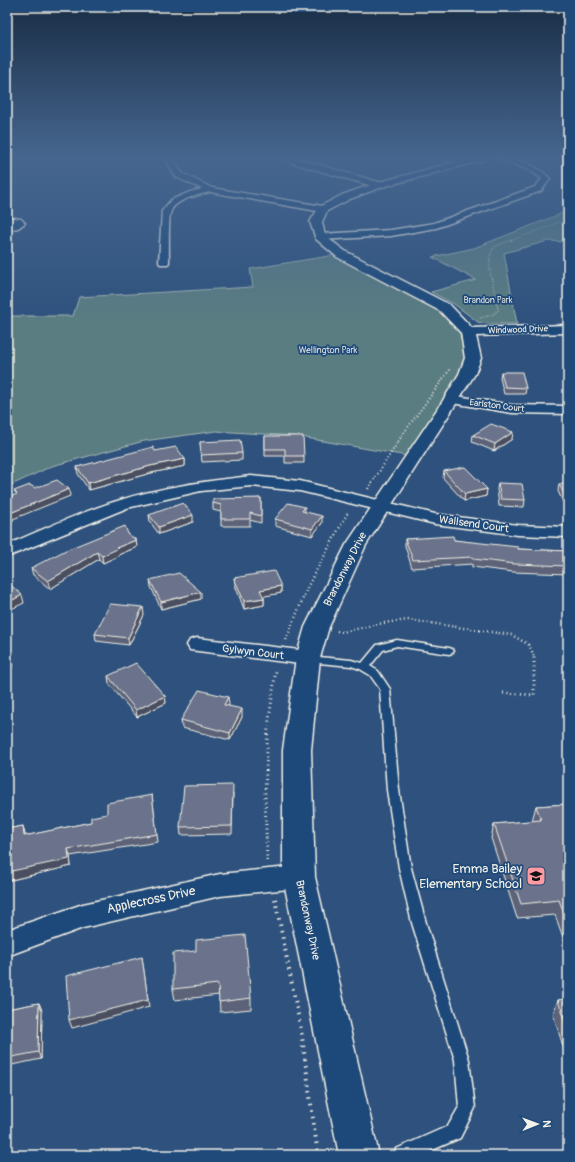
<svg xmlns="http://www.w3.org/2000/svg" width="575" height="1162" font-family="Pangolin,sans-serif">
<rect width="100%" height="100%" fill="#2e527d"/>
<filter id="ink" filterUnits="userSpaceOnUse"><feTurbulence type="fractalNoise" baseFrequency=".025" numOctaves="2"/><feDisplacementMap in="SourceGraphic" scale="8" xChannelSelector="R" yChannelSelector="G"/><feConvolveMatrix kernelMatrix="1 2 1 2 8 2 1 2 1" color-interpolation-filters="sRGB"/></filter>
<g filter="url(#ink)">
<g fill="#5a7d82" stroke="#a7b7b5">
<polygon points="568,211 568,242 548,241 504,253 517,324 486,324 478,322 454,304 431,292 476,280 432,257 474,248"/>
<polygon points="341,254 409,288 465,328 473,358 413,457 295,436 216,431 144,441 52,466 7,487 7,316 73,316 79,297 253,287 250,269"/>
</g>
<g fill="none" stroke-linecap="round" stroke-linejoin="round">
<g stroke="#f4f1e8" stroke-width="3">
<polygon id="lane" points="397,640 449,648 452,649 454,651 452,653 449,654 397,646 383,650 370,666 378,671 390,689 399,790 411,868 426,923 469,1060 475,1108 460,1138 421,1155 394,1155 396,1149 448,1126 459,1107 455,1060 412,923 399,868 387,790 380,689 370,675 360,669 351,666 308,662 304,661 303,659 304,657 308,656 351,660 362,663 377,645"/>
</g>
<g stroke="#f4f1e8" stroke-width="3">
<g id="street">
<path d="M 165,158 L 173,158 L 182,173 L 212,188 L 323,206 L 327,209 L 323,212 L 210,192 C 198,195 176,199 171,211 C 168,216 169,254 169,262 L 168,264 L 160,264 L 159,262 L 162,211 L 171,200 L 190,192 L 202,189 L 176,177 Z"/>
<polygon points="286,158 295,158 382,183 383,185 379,187 376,187 292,163"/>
<polygon points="441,158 455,158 467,162 463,164"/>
<path d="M 496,158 C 516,158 537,164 550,179 L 541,191 L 436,228 L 391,236 L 320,240 L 315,237 L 320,234 L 391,230 L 434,223 L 535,187 L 542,179 L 530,170 Z"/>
<polygon points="7,217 21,219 25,223 18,228 7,230 7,224 13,223 7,223"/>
<polygon points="451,395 512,405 568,406 568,414 512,413 446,402 444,399 446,396"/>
<path d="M 251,476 L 300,481 L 435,514 L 518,525 L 568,527 L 568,537 L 518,535 L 435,524 L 300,491 L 251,486 L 201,491 L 127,508 L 7,557 L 7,545 C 41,530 81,512 117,501 C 159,487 207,481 251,476 Z"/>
<polygon points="197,638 308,651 315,653 318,658 315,663 308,665 190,650 187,645 190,640"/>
<polygon points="299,866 308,869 312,877 308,885 299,888 220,896 83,928 7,956 7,930 83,904 220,874"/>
</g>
</g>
<g stroke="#f4f1e8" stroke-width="3">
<polygon id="secondary" points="470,158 486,158 484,160 382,187 350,199 327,211 322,222 325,236 345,251 450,305 472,328 568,325 568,333 476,336 481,358 475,374 366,545 329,627 320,658 311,750 315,877 379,1155 339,1155 283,877 283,750 296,658 305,627 346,545 442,402 459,374 465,358 461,333 440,311 337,257 316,239 310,222 319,207 342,195 376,183"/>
</g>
<polyline stroke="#f4f1e8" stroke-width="1" stroke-dasharray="0.5 1.5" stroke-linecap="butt" points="510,241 568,219"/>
<path stroke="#f4f1e8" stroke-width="1.5" stroke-dasharray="0.5 2" stroke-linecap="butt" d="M 480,318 L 492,315 L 498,310 C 497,296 482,257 495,247 C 499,244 507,242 512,240"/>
<polyline stroke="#f4f1e8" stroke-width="2" stroke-dasharray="1 2.5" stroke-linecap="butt" points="372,483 403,434 451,368"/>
<g stroke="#f4f1e8" stroke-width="2.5" stroke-dasharray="1 3" stroke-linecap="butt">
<polyline points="368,489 372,482"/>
<polyline points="337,631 343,632 383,623 409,620 512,635 529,645 534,656"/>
<polyline points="286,640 308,586 347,514 350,513"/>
</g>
<g stroke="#f4f1e8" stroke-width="3" stroke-dasharray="1 3.5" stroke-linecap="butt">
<polyline points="503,693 534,695 534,655"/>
<polyline points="267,861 265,793 268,727 276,669"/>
</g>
<polyline stroke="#f4f1e8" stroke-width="4" stroke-dasharray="1.5 5" stroke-linecap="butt" points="275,899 301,1030 318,1155"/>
<use href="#lane" fill="#1f4a7a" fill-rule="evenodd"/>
<use href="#street" fill="#1f4a7a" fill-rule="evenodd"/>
<use href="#secondary" fill="#1f4a7a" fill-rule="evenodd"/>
</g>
<g fill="#5b6378" stroke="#f4f1e8">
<polygon points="501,372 526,388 525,394 504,394 500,378"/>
<polygon points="473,435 512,439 494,451 472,442"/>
<polygon points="265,436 304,456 304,463 285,463 285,456 265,456"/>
<polygon points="200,442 242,453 242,460 202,462"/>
<polygon points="155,451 185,459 185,466 151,473 89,490 78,474 77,467"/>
<polygon points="444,471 487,489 486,496 464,501 443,478"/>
<polygon points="498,483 525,500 524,507 499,506 497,489"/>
<polygon points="559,484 568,484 568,509 566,509 558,491"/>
<polygon points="261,498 261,523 250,520 250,526 221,526 221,512 213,510 213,503"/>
<polygon points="305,512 322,523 312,536 275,526 275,519"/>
<polygon points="149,515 193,522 159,534 150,522"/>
<polygon points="128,534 136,540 137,547 118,555 118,556 103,563 99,559 50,589 33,575 31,568"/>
<polygon points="405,539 454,540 518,549 568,551 568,574 513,572 472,567 472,564 412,568 405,546"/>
<polygon points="234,578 281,586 281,593 263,596 264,598 264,605 244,609 235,585"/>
<polygon points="150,580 201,599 161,609 151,587"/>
<polygon points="144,615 129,645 96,641 95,634"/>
<polygon points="108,676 165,696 166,703 137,717 109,684"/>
<polygon points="229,705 228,706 242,717 230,740 182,728 181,720"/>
<polygon points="233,793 232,834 181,835 180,827"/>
<polygon points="152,795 158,842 70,856 71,866 7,881 7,829 23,826 25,836 91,822"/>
<polygon points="568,804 568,951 555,915 517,918 491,838 494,824 532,821 536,806"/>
<polygon points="196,951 251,998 251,1009 220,1012 219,995 175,1000 173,989"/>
<polygon points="568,999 568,1062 553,1014 558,1000"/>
<polygon points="39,1003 42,1011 41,1059 7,1066 7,1009"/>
</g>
<g fill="#4a5061" stroke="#f4f1e8">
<polygon points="513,432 512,439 494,451 495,444"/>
<polygon points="185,459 185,466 151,473 89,490 88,483 150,466"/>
<polygon points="69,489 70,496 13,519 13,521 7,524 7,516 10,513"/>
<polygon points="487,489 486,496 464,501 465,494"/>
<polygon points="305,507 305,514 302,511"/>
<polygon points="193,515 193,522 159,534 159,527"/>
<polygon points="322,516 322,523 312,536 312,529"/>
<polygon points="136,540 137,547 118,555 118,556 103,563 102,556 116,548"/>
<polygon points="97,552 99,559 50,589 48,581"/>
<polygon points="281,586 281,593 260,597 260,590"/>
<polygon points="201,592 201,599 161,609 161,602"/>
<polygon points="22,595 24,603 7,611 7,603"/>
<polygon points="264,598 264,605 244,609 244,601"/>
<polygon points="143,607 144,615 129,645 128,638"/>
<polygon points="11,656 13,664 9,679 7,673 7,670"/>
<polygon points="165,696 166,703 137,717 136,710"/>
<polygon points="228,697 229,705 225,712 224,705"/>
<polygon points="242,709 242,717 230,740 230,733"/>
<polygon points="23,826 25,834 26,844 24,836"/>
<polygon points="68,849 70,856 71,866 7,881 7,872"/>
<polygon points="142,957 149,1007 72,1028 69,1020"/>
<polygon points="39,1003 42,1011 41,1059 38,1052"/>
</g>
<g fill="#6a738b" stroke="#f4f1e8">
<polygon points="501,372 522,372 526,388 505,387"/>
<polygon points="491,424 513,432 495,444 473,435"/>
<polygon points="265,436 303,436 304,456 285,456 285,449 265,449"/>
<polygon points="240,440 242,453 201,455 200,442"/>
<polygon points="153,447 155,451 176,447 185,459 150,466 88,483 77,467"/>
<polygon points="465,467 487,489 465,494 444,471"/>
<polygon points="57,480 69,489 10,513 11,514 7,516 7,498 17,494 14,491 30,485 35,488"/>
<polygon points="498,483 522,484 525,500 501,499"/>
<polygon points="559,484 568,484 568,502"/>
<polygon points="261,498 261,516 250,513 250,519 221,519 221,505 213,503 213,499"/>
<polygon points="183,503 193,515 159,527 149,515"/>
<polygon points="288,503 305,507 302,511 322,516 312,529 275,519"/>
<polygon points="125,526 128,534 136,540 116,548 117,549 102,556 97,552 48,581 31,568 66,550"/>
<polygon points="453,536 454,540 518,547 518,549 568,551 568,566 515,564 473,559 473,557 413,560 405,539"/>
<polygon points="274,571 281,586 260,590 264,598 244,601 234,578"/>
<polygon points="179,573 201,592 161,602 150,580"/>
<polygon points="7,582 22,595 7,603"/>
<polygon points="110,604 143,607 128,638 95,634"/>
<polygon points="7,656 11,656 7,670"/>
<polygon points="136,663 165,696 136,710 108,676"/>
<polygon points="199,690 228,697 224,705 242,709 230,733 181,720"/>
<polygon points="233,785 232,826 180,827 184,786"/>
<polygon points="152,795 157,834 68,849 69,859 7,872 7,829 23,826 24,836 91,822 91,817 107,814 107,803"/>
<polygon points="568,804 568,924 559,900 521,904 494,824 541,820 536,806"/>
<polygon points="245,935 251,998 219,1002 218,984 173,989 173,953 196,951 196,940"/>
<polygon points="142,957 148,1000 69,1020 66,976"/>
<polygon points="568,999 568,1032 558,1000"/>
<polygon points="39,1003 38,1052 7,1058 7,1009"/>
</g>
</g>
<linearGradient id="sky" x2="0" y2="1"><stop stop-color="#192d45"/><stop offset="0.49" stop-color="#46668f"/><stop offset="1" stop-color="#46668f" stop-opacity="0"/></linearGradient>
<rect width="575" height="321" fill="url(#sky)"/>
<defs>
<g id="school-square" transform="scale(1)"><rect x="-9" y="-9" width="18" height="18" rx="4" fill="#ff9aa2" stroke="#1f4a7a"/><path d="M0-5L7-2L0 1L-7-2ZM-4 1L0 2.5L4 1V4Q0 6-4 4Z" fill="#111"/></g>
</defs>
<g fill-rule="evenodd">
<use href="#school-square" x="536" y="876"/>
</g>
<g text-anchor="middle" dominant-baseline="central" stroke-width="3.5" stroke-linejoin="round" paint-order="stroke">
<g font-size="9" fill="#dde0d9" stroke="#1f4a7a">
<text x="488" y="300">Brandon Park</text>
<text x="328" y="350">Wellington Park</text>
</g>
<g font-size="9" fill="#f4f1e8" stroke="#1f4a7a">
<text transform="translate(518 330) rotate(-2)">Windwood Drive</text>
<text transform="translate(497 406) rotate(7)">Earlston Court</text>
</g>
<g font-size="11" fill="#f4f1e8" stroke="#1f4a7a">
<text transform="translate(474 524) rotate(8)">Wallsend Court</text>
<text transform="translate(345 569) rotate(-63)">Brandonway Drive</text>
<text transform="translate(253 652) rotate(7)">Gylwyn Court</text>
<text transform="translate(308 920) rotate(78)">Brandonway Drive</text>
</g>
<g font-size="13" fill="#f4f1e8" stroke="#1f4a7a" text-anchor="end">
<text x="522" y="869">Emma Bailey<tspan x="522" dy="15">Elementary School</tspan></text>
</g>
<g font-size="13" fill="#f4f1e8" stroke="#1f4a7a">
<text transform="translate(151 900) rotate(-12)">Applecross Drive</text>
</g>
</g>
<rect width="575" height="1162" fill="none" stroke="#1f4a7a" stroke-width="24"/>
<rect x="12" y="12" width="551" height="1138" fill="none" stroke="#f4f1e8" stroke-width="1.5" filter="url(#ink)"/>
<g transform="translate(537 1124) rotate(89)" stroke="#1f4a7a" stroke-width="3" paint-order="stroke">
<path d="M0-3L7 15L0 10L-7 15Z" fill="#f4f1e8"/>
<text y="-6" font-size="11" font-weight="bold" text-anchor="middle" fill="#f4f1e8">N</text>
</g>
</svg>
